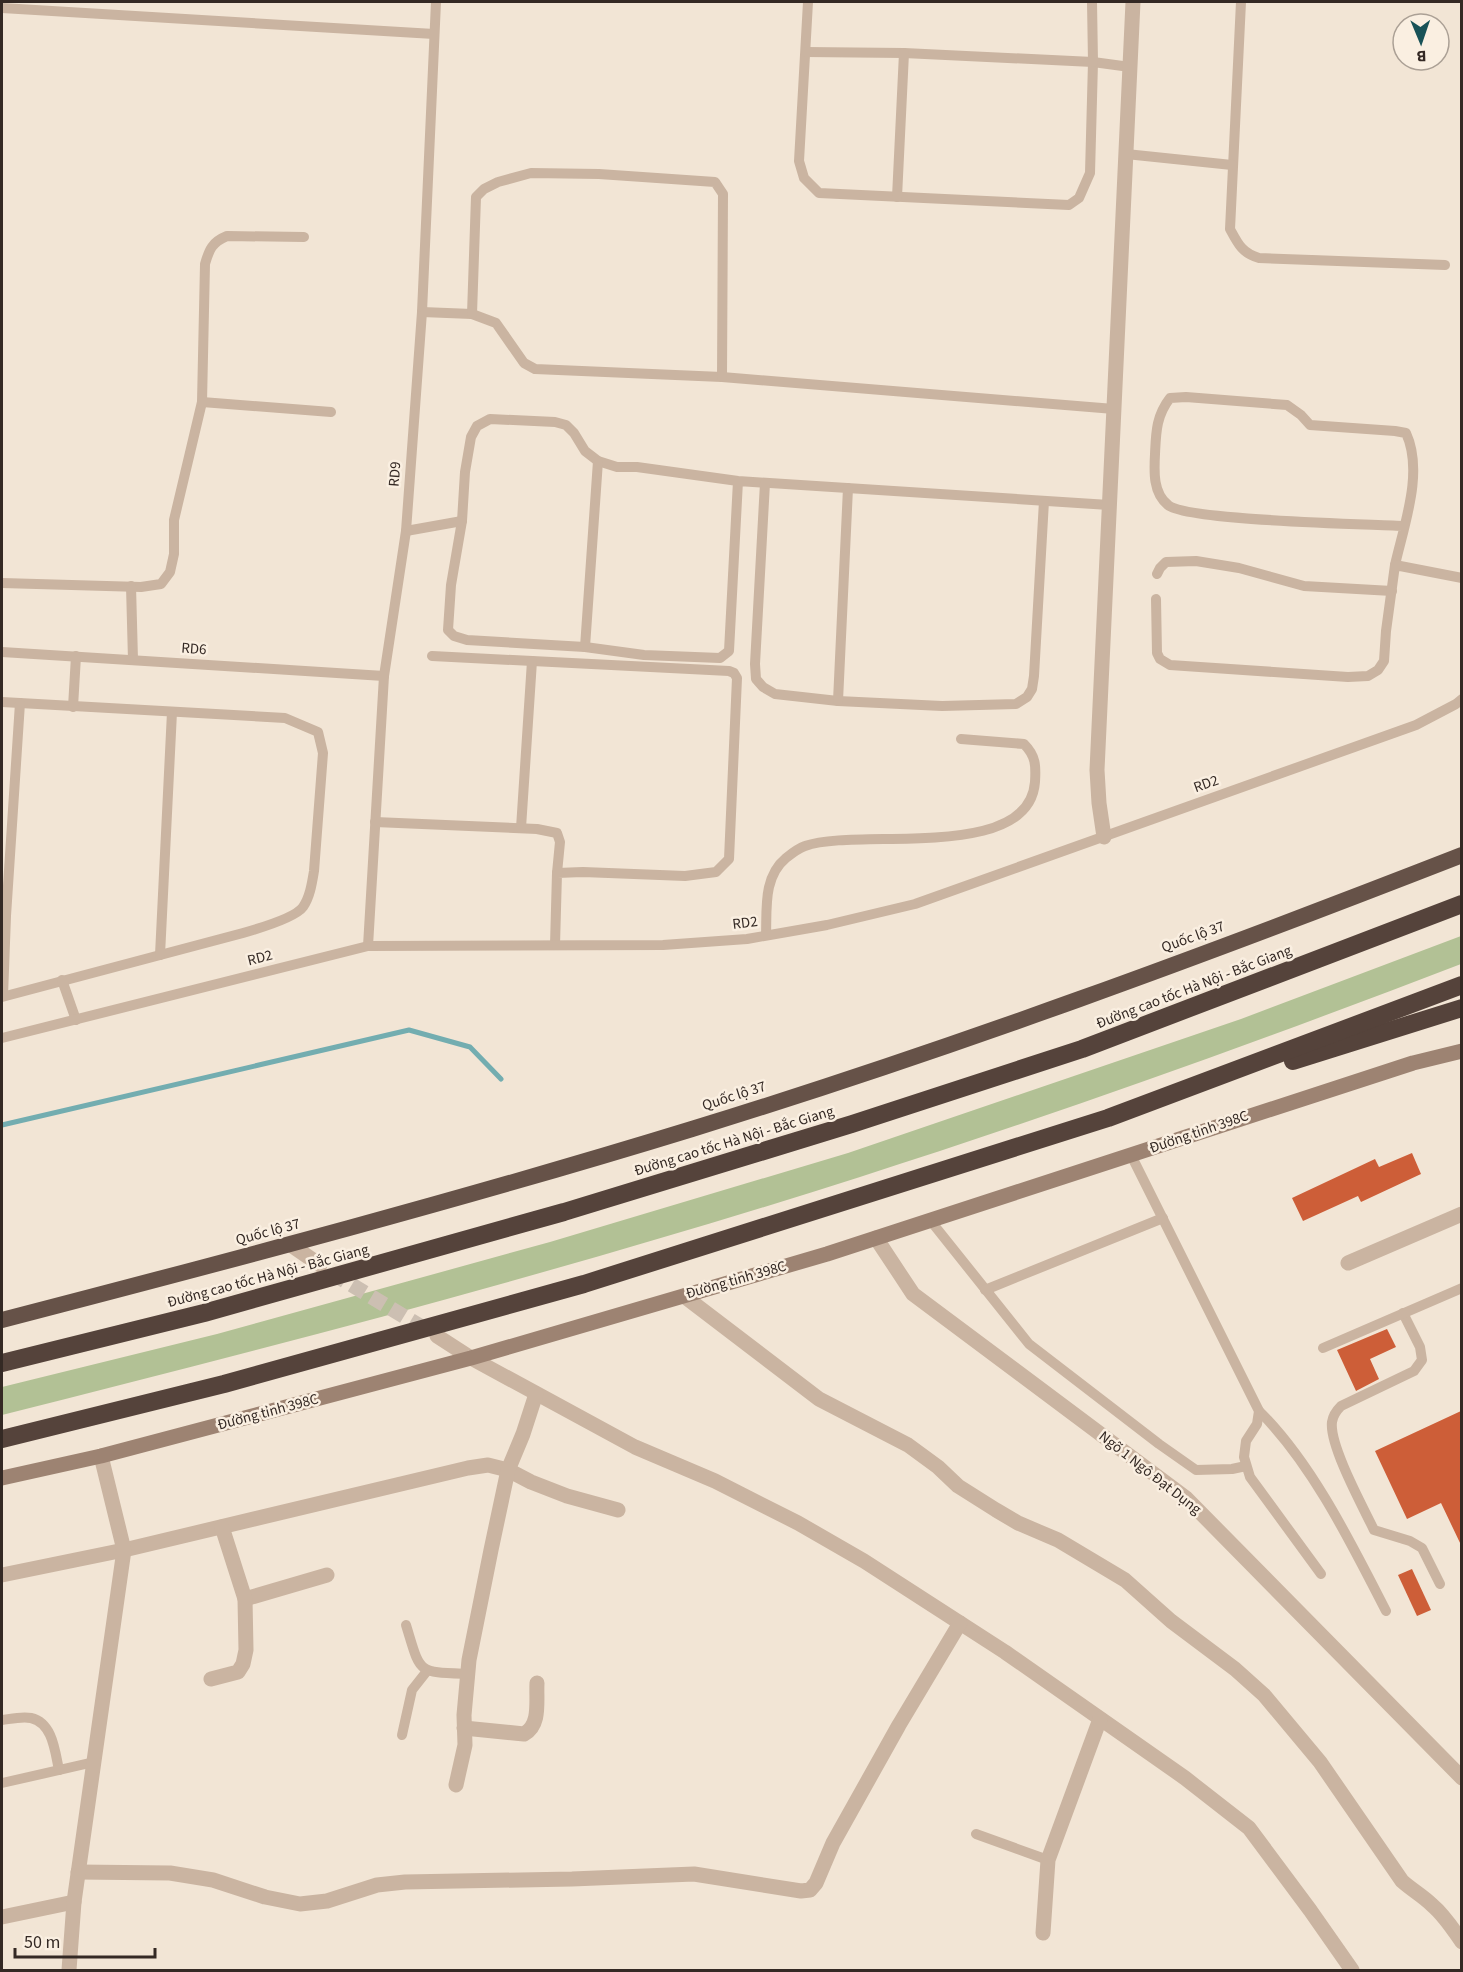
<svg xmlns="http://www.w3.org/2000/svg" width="1463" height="1972" font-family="'Source Sans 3',sans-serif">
<rect width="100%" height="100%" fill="#f2e5d5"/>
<path fill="#b2c195" d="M 1461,936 L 1461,964 C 1263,1040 1063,1112 860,1177 C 578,1267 289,1343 2,1415 L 2,1387 L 217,1334 L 550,1242 L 848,1153 L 1241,1019 Z"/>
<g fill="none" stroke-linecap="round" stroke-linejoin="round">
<polyline stroke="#73adb0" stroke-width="5" points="2,1125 409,1030 470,1047 501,1079"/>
</g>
<g fill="#cd5e38">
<polygon points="1412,1153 1421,1174 1361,1202 1358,1196 1303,1221 1292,1198 1375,1159 1379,1167"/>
<polygon points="1387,1329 1396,1347 1370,1359 1379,1379 1356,1391 1337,1350"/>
<polygon points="1461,1411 1461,1545 1441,1503 1407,1519 1375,1451"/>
<polygon points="1412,1569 1431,1610 1417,1616 1398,1575"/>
</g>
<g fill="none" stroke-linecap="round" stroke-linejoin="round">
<polyline stroke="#ccbfb2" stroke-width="15" stroke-dasharray="15 8" stroke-linecap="butt" points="332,1273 430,1332"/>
<g stroke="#cab4a1" stroke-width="10">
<polyline points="808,2 799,161 804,178 819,193 1069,205 1079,198 1090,173 1093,62 1130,67"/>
<path d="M 1241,2 L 1230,229 C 1238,244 1242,253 1259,258 L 1445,265"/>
<polyline points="2,8 434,34"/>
<polyline points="806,52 904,53 1093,62 1092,2"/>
<polyline points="1126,154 1232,165"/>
<polyline points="897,197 904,53"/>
<polyline points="422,312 472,314 496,323 524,363 535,369 722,377 1114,409"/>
<polyline points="472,314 476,197 484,189 498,182 531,173 599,174 715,182 723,194 722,377"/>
<polyline points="202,402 331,412"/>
<polyline points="738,481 729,651 720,658 644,655 585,647 467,640 454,636 448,630 451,585 462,521 465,472 471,437 477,426 490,419 555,422 566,425 574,433 585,451 598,461 617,467 637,467 738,481 1109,505"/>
<polyline points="765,483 755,664 756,679 763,687 775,694 838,701 942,706 1016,704 1027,697 1032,689 1034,676 1044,501"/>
<polyline points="406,531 462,521"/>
<path d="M 1395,565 C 1404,525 1424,472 1406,433 L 1395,431 L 1310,425 L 1301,415 L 1287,405 L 1186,397 L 1170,398 C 1156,416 1156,433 1155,454 C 1154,472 1153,493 1168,505 C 1186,521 1369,524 1404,526"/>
<polyline points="1157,574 1160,568 1166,562 1196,561 1239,568 1304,586 1392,591"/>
<path d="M 2,583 L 141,587 L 161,584 L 170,572 L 174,554 L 174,520 L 202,402 L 205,264 C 209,250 212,242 227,236 L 304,237"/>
<polyline points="131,586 133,660"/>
<polyline points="1156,599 1157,653 1160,659 1170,665 1348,677 1368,676 1378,670 1384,661 1386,631 1395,565 1462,578"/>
<polyline points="585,647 598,461"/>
<polyline points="2,652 384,676"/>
<polyline points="432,656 729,671 734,673 737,678 729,859 716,872 685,876 583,872 557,873 555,945"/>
<polyline points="838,701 848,488"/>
<path d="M 2,702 L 285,718 L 318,732 L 323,753 L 314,871 C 312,883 310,897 303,907 C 295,918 257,929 243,933 L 2,997"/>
<polyline points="73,707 76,656"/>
<polyline points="375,822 537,829 557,833 560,842 557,873"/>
<polyline points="521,828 532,661"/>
<path d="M 766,935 C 767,909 763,877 786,858 C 791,854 799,848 805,846 C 858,827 1029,863 1035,782 C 1036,766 1036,756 1024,744 L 961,739"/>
<polyline points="368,946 384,676 406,531 422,312 436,2"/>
<polyline points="160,955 172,712"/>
<polyline points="62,980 76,1020"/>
<polyline points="3,996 6,916 20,703"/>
<polyline points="2,1038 368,946 663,945 747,939 827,925 915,904 1416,725 1456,704 1462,699"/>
<polyline points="1131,1155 1259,1411 1257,1424 1246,1441 1244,1457 1250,1477 1321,1574"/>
<polyline points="930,1220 1029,1344 1159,1444 1196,1470 1232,1469 1246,1466"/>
<polyline points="985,1290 1163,1218"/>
<path d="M 1403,1313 L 1420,1347 L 1422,1360 L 1414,1371 L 1341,1406 C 1336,1411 1333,1415 1332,1422 C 1329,1445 1363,1507 1374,1530 L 1410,1541 L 1422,1548 L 1440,1584"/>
<polyline points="1323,1348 1462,1288"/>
<path d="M 1259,1411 C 1312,1463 1352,1545 1386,1611"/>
<path d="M 406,1625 C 421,1674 416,1672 468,1674"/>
<path d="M 2,1720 C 10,1719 22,1716 31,1718 C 53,1723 55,1752 59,1770"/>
<polyline points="402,1735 412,1690 427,1671"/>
<polyline points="2,1783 94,1762"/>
<polyline points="976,1834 1048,1860"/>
</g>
<g stroke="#cab4a1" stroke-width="15">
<polyline points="1104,837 1099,803 1097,770 1133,2"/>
<polyline points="876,1238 913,1294 1186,1498 1462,1778"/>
<polyline points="291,1245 320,1265"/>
<polyline points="1348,1263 1462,1214"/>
<path d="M 684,1296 L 819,1399 L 908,1445 L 938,1467 L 958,1486 L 996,1510 L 1018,1523 L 1058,1540 L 1125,1580 L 1171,1621 L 1235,1669 L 1264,1695 L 1320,1762 L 1402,1881 C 1412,1890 1423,1896 1432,1905 C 1444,1915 1453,1929 1462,1942"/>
<polyline points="437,1336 471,1358 635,1447 715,1481 798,1523 864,1561 1005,1652 1185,1778 1249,1828 1310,1910 1352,1970"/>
<polyline points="2,1575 124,1550 468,1468 488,1465 508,1470 531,1482 567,1496 618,1510"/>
<polyline points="245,1599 327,1575"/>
<polyline points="211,1679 238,1672 243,1664 246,1650 245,1599 222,1527"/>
<path d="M 464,1728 L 524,1734 C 541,1725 536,1701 537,1683"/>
<polyline points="456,1785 465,1745 464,1715 469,1660 491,1550 508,1470 523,1434 536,1394"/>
<polyline points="78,1872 170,1873 213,1880 265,1897 300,1904 327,1901 377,1885 405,1882 572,1879 694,1874 801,1891 810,1890 816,1883 833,1843 899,1725 960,1623"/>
<polyline points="2,1917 74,1902"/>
<polyline points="1043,1933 1048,1860 1100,1719"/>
<polyline points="69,1970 74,1902 124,1550 101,1456"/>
</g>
<polyline stroke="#9d8372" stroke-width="15" points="2,1478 101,1456 471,1358 827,1254 1413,1063 1462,1051"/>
<path stroke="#665248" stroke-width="16" d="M 2,1320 C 233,1260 464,1199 692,1129 C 952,1049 1208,954 1462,855"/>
<g stroke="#55433b" stroke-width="18">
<polyline points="1293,1061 1462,1008"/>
<polyline points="2,1363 204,1313 564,1212 852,1124 1082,1049 1462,904"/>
<polyline points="2,1439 224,1384 584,1284 1108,1118 1462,985"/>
</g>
</g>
<g text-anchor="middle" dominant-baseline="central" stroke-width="5" stroke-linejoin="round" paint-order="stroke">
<g font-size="15" fill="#342924" stroke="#faefe1">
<text transform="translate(395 474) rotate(-86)">RD9</text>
<text transform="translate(194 649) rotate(4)">RD6</text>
<text transform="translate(1206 784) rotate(-20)">RD2</text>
<text transform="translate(745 923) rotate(-7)">RD2</text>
<text transform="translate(1193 937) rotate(-20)">Quốc lộ 37</text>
<text transform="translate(260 958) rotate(-14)">RD2</text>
<text transform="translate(1194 987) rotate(-21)">Đường cao tốc Hà Nội - Bắc Giang</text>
<text transform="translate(734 1096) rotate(-18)">Quốc lộ 37</text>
<text transform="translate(1199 1132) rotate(-19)">Đường tỉnh 398C</text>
<text transform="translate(734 1141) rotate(-17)">Đường cao tốc Hà Nội - Bắc Giang</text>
<text transform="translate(268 1232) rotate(-15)">Quốc lộ 37</text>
<text transform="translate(268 1276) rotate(-15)">Đường cao tốc Hà Nội - Bắc Giang</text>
<text transform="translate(736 1280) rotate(-16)">Đường tỉnh 398C</text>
<text transform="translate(268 1412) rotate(-15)">Đường tỉnh 398C</text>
<text transform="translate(1150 1473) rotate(38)">Ngõ 1 Ngô Đạt Dụng</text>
</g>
</g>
<rect width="1463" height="1972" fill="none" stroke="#342924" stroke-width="6"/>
<g transform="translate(1421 42) rotate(178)"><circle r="28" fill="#faefe1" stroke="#aba095" stroke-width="1.5"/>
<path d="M0-4.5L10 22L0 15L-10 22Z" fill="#185257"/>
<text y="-9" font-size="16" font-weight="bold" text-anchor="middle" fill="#342924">B</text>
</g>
<path d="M15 1948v9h140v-9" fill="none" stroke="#342924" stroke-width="3"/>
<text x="24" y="1948" font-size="18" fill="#342924" stroke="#faefe1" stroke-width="4.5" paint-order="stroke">50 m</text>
</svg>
